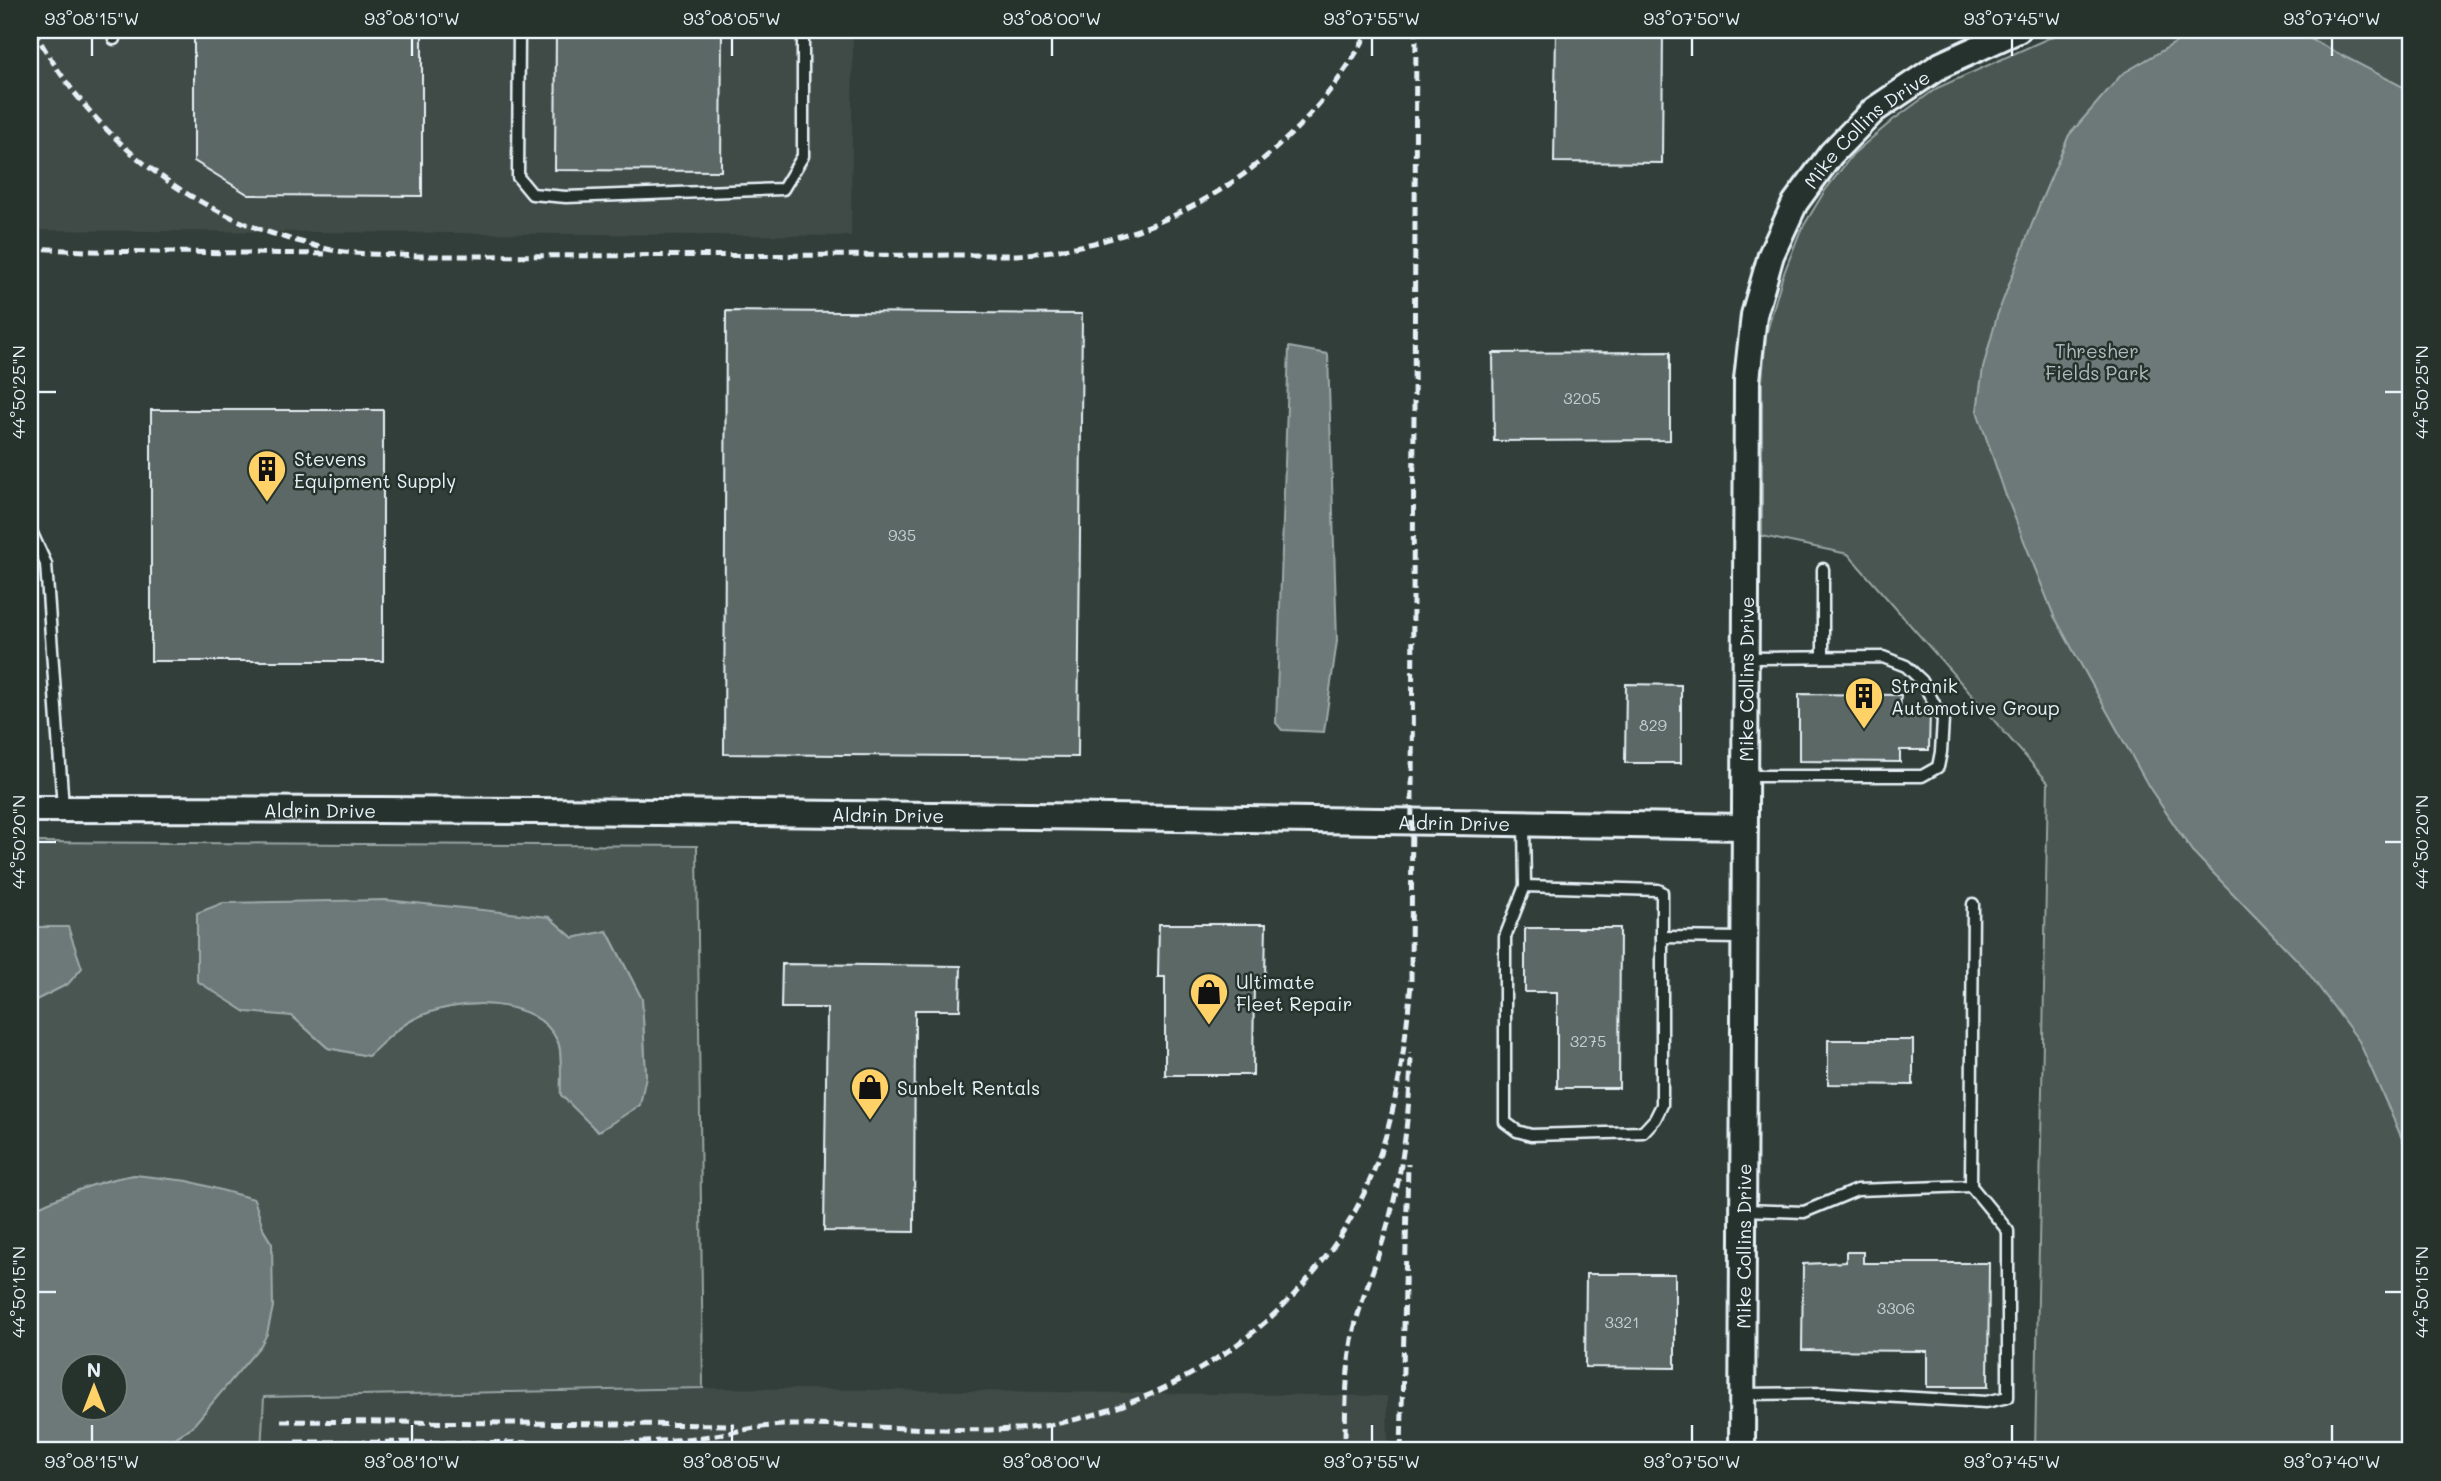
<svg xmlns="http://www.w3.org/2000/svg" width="2441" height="1481" font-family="Mali,sans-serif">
<rect width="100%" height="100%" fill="#323e39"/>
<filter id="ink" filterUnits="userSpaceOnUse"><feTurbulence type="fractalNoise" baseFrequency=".0143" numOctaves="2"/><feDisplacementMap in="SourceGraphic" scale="14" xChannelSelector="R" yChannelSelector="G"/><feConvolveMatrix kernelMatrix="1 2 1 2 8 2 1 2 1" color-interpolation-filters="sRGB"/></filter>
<g filter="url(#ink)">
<g fill="#3f4b46">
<polygon points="30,30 853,30 851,236 30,230"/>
<polygon points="703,1388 1387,1396 1388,1451 261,1451 263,1397"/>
</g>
<g fill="#495651" stroke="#98a4a4" stroke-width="2" fill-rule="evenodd">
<polygon points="2067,30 2411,30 2411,1451 2035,1451 2048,782 1848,554 1762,536 1762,381 1766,335 1782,278 1800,232 1824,192 1853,154 1893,120 1937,88"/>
<path d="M 30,842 L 697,846 L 703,1388 L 264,1397 L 261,1451 L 154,1451 L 192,1427 L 272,1244 L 264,1231 L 254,1200 L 135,1175 C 99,1180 63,1195 30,1211 L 30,1003 L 68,984 L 68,927 L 30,927 ZM 549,917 L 573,938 L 607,931 L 642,999 L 646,1076 L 561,1095 C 560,1082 563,1053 558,1042 C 538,994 453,998 414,1019 C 397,1027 382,1044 368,1056 L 328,1048 L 292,1016 Z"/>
</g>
<g fill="#6d7978" stroke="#9ea9ab" stroke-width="2" fill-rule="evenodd">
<polygon points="2205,30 2287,30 2303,35 2411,91 2411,1159 2359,1041 2303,966 2192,851 2149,787 2054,616 2005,493 1977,411 1983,368 1997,316 2040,203 2069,135 2122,74 2194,32"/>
<polygon points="1289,347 1328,354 1337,641 1324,732 1282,730 1276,723"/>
<path d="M 386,900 L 549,917 L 573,938 L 607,931 L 642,999 L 646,1076 L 640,1105 L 598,1132 L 561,1095 C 560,1082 563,1053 558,1042 C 537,994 453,998 414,1019 C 397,1027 382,1044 368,1056 L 328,1048 L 292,1016 L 246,1012 L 197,981 L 197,913 L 223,903 Z"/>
<polygon points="30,927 68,927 82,968 68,984 30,1003"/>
<path d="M 135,1175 L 188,1181 L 254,1199 L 264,1231 L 272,1244 L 273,1307 L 267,1334 L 261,1345 L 192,1427 L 154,1451 L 30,1451 L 30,1211 C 63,1195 99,1180 135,1175 ZM 74,1366 L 116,1366 L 116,1408 L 74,1408 Z"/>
</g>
<g fill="#5c6865" stroke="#e8f1f8" stroke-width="2">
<polygon points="194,30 422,30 422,196 249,195 194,161"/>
<polygon points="556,30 722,30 721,171 555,170"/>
<polygon points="1556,30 1663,30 1662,163 1554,162"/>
<polygon points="726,311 1082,314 1078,757 724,754"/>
<polygon points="1670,352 1670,440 1494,441 1493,353"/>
<rect x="151" y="410" width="232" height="251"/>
<polygon points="1626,684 1681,685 1681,763 1625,763"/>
<polygon points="1799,694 1901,695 1900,711 1930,711 1929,750 1900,750 1900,762 1799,761"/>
<polygon points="1159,924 1266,924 1265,978 1254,978 1253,1075 1165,1075 1165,977 1158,977"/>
<polygon points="1525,928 1620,928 1619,1088 1557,1088 1557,992 1525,992"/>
<polygon points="782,964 961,966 960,1010 915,1010 914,1232 824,1231 827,1008 781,1008"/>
<polygon points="1828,1040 1913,1040 1913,1085 1828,1084"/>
<polygon points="1846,1252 1863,1252 1863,1263 1989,1263 1988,1387 1927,1387 1927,1351 1802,1350 1803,1264 1846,1262"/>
<polygon points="1586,1274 1675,1274 1675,1368 1585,1367"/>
</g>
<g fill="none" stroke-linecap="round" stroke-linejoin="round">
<g stroke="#e8f1f8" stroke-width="15">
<g id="service">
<polyline points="114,30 114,39"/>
<polyline points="519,30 518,177 532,194 566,197 783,189 803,156 803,30"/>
<polyline points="30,529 46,564 63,808"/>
<polyline points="1823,657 1823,569"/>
<polyline points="1746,776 1922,776 1938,767 1941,752 1943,720 1922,681 1906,666 1883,657 1747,658"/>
<polyline points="1524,823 1525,886 1505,937 1505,1122 1517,1131 1531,1135 1643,1132 1655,1119 1662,1105 1662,892 1658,890 1525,886"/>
<polyline points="1662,937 1742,938"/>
<polyline points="1744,1210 1804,1212 1857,1190 1971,1186 1973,904"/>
<polyline points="1743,1394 1829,1393 1986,1402 2008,1397 2008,1231 1971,1186"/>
</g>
</g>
<g stroke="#e8f1f8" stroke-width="30">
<g id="tertiary">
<path id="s1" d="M 30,809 C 602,809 1174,817 1745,827"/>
<path id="s2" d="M 1742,1451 L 1747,380 L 1754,315 L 1771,255 L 1795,203 L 1831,154 L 1874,110 L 1941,65 L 2018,30"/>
</g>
</g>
<use href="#service" stroke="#26332d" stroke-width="10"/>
<use href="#tertiary" stroke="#26332d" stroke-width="24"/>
<g stroke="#e8f1f8" stroke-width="5" stroke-dasharray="10 5" stroke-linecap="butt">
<path d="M 34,30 C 90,135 185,212 301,242 C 313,245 325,249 337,251 C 363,255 391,254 417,256 L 1017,255 C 1063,251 1108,242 1151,225 C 1243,190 1324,116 1369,30"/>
<polyline points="30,248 85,251 327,254"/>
<polyline points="281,1421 734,1425"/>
<path d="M 295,1442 L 631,1443 C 658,1441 684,1440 710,1436 C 736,1432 762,1425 789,1425 C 840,1425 891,1428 942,1429 C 974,1430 1005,1431 1037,1427 C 1184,1405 1323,1307 1376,1165 C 1398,1107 1405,1045 1411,984 L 1416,30"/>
<path d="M 1345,1451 C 1345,1412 1346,1372 1353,1334 C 1361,1298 1377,1263 1387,1227 C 1403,1172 1410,1110 1411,1053"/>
<polyline points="1401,1451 1408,1164"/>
</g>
</g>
</g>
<path fill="none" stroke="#e8f1f8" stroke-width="2.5" d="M 92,38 L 92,56M 412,38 L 412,56M 732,38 L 732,56M 1052,38 L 1052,56M 1372,38 L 1372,56M 1692,38 L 1692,56M 2012,38 L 2012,56M 2332,38 L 2332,56M 38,392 L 56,392M 2385,392 L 2402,392M 38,842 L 56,842M 2385,842 L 2402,842M 38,1292 L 56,1292M 2385,1292 L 2402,1292M 92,1425 L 92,1442M 412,1425 L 412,1442M 732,1425 L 732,1442M 1052,1425 L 1052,1442M 1372,1425 L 1372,1442M 1692,1425 L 1692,1442M 2012,1425 L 2012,1442M 2332,1425 L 2332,1442"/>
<defs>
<g id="building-pin" transform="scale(2.0125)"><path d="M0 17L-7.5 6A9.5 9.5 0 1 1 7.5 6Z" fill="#ffd166" stroke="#26332d"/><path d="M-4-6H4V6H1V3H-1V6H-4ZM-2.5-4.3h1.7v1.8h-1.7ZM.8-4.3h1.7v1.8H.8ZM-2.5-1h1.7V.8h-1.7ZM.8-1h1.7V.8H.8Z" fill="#111"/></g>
<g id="shop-pin" transform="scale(2.0125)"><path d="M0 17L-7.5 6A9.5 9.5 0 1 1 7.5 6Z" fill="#ffd166" stroke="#26332d"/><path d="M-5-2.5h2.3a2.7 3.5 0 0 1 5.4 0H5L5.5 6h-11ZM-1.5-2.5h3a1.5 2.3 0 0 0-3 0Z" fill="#111"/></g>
</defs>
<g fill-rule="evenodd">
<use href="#building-pin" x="267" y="469"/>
<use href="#building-pin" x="1864" y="696"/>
<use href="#shop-pin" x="1209" y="992"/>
<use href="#shop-pin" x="870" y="1087"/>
</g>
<g text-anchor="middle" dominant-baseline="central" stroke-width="5" stroke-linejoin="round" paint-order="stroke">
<g font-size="16" fill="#c5cfd3">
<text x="1582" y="397">3205</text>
<text x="902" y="534">935</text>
<text x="1653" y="724">829</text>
<text x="1588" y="1040">3275</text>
<text x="1896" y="1307">3306</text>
<text x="1622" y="1321">3321</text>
</g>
<g font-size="19" fill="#e8f1f8" stroke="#26332d">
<text stroke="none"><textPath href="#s2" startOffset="1360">Mike Collins Drive</textPath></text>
<text stroke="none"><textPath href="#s2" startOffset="772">Mike Collins Drive</textPath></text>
<text stroke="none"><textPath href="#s1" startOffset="290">Aldrin Drive</textPath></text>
<text stroke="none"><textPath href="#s1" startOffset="858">Aldrin Drive</textPath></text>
<text stroke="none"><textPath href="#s1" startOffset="1424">Aldrin Drive</textPath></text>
<text stroke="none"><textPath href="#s2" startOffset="205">Mike Collins Drive</textPath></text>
</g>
<g font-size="19" fill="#b0bbbe" stroke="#26332d">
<text x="2097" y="350">Thresher<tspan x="2097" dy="22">Fields Park</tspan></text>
</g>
<g font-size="19" fill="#e8f1f8" stroke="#26332d" text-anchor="start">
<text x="294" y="458">Stevens<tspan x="294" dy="22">Equipment Supply</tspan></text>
<text x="1891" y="685">Stranik<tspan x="1891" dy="22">Automotive Group</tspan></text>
<text x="1236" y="981">Ultimate<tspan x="1236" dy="22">Fleet Repair</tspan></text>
<text x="897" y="1087">Sunbelt Rentals</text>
</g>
</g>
<rect width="2441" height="1481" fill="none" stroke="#26332d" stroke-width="77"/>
<g transform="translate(94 1387)"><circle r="33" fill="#26332d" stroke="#747f7e" stroke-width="2"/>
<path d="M0-5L12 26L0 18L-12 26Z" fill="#ffd166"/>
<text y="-10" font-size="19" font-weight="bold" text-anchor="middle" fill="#e8f1f8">N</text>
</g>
<rect x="38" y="38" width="2364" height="1404" fill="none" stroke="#e8f1f8" stroke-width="2.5"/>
<g font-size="18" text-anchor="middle" fill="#e8f1f8">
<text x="92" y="25">93°08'15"W</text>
<text x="412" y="25">93°08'10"W</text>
<text x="732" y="25">93°08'05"W</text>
<text x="1052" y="25">93°08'00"W</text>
<text x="1372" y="25">93°07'55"W</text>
<text x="1692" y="25">93°07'50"W</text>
<text x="2012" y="25">93°07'45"W</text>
<text x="2332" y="25">93°07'40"W</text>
<text transform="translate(19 392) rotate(-90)" y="6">44°50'25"N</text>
<text transform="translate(2422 392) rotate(-90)" y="6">44°50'25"N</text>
<text transform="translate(19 842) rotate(-90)" y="6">44°50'20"N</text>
<text transform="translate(2422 842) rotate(-90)" y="6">44°50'20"N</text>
<text transform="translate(19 1292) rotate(-90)" y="6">44°50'15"N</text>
<text transform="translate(2422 1292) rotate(-90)" y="6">44°50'15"N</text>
<text x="92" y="1468">93°08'15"W</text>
<text x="412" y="1468">93°08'10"W</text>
<text x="732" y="1468">93°08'05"W</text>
<text x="1052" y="1468">93°08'00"W</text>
<text x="1372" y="1468">93°07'55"W</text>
<text x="1692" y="1468">93°07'50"W</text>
<text x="2012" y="1468">93°07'45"W</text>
<text x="2332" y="1468">93°07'40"W</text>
</g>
</svg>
